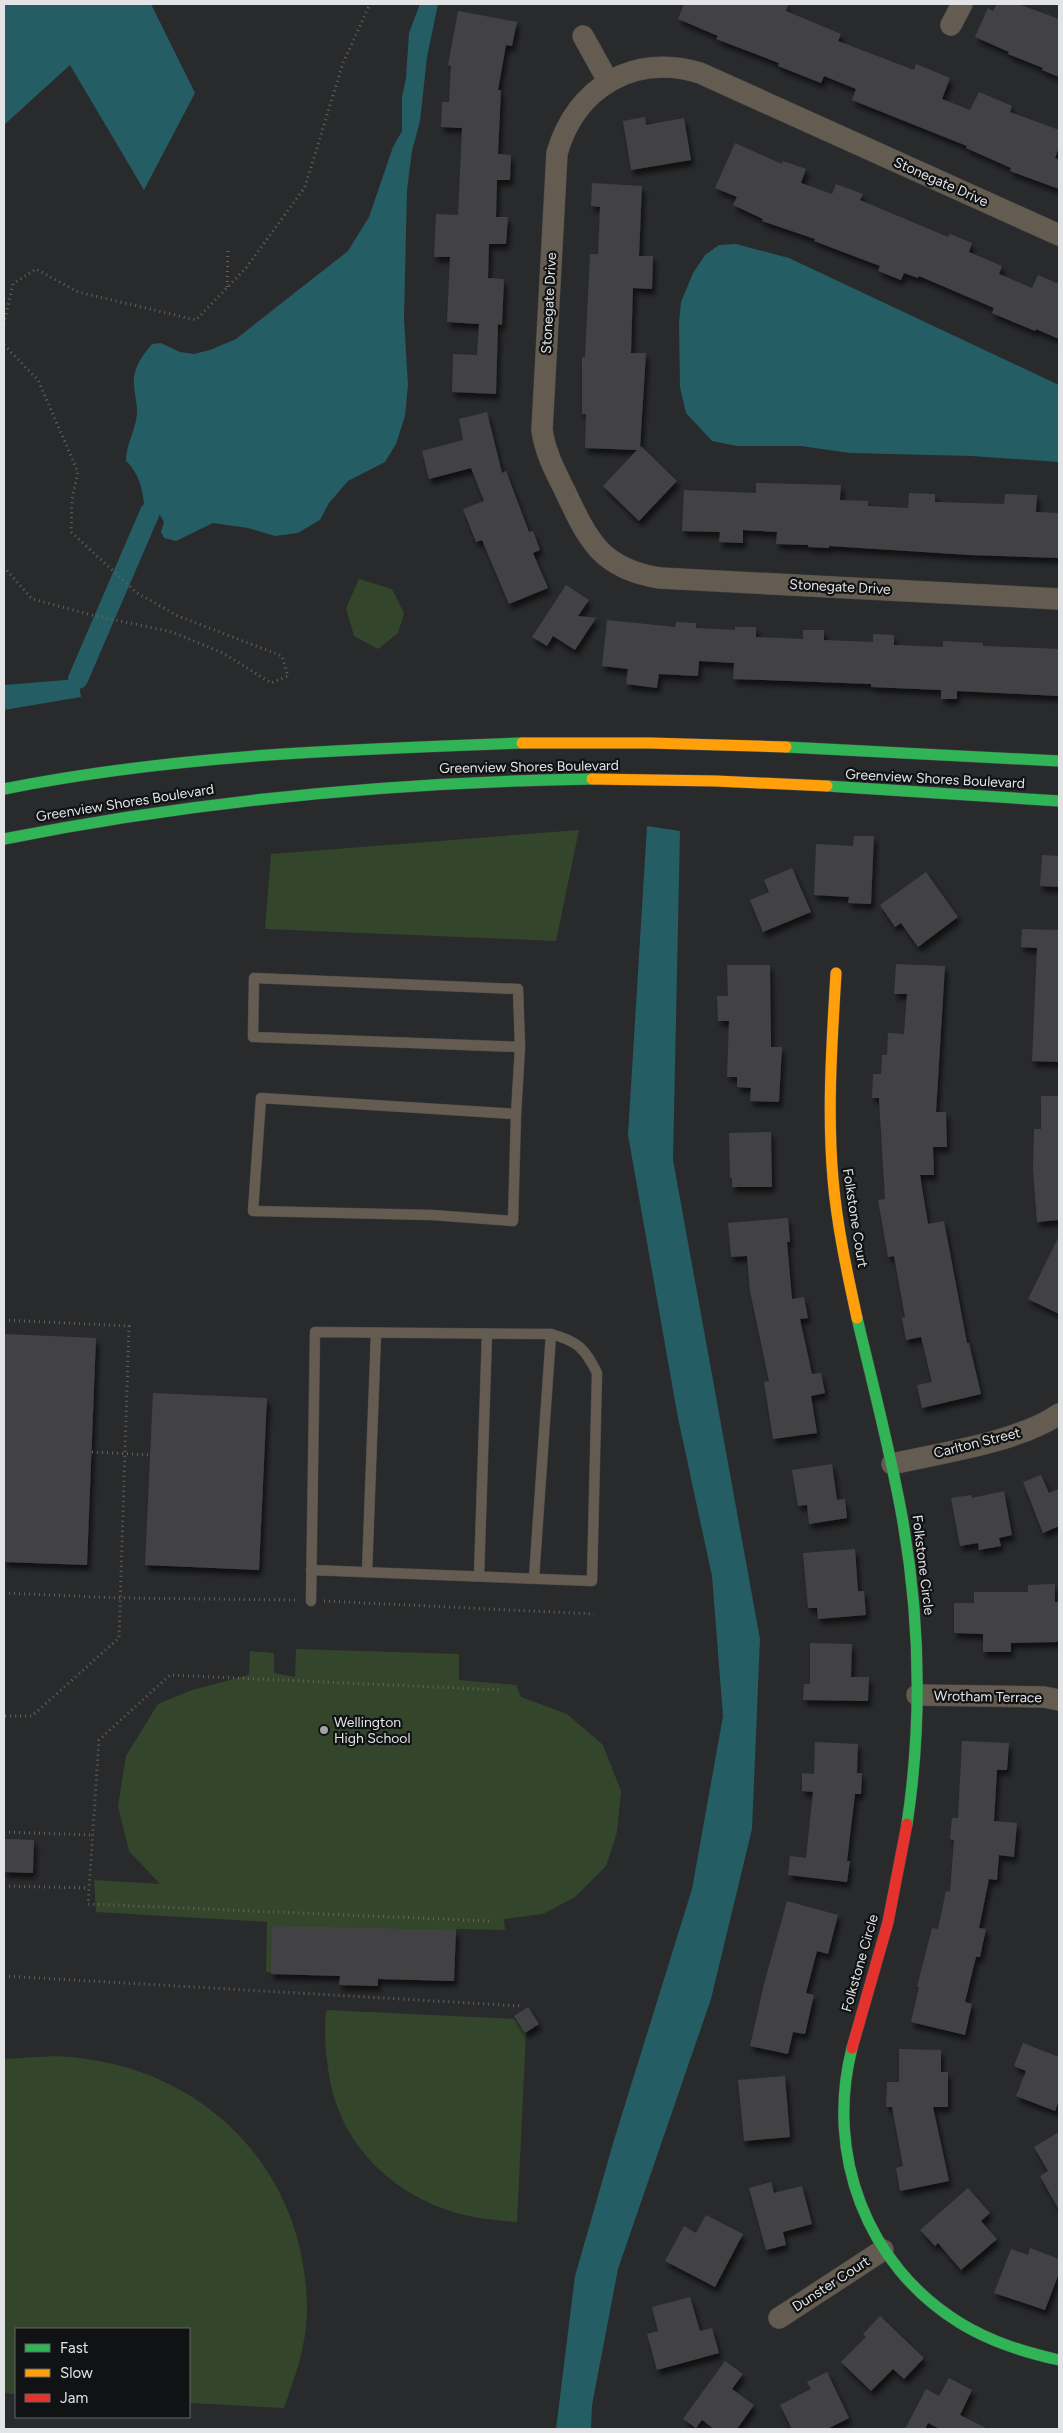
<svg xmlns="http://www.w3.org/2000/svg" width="1063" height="2433" font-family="Figtree,sans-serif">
<defs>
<filter id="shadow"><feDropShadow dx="3" dy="5.5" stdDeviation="2.5" flood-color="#0009"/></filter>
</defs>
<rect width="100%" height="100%" fill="#292a2c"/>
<g fill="#33462c">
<polygon points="359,579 392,589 404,613 398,633 378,649 354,636 346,608"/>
<polygon points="579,830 556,941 265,929 271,854"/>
<polygon points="296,1649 459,1654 459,1680 516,1685 521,1697 567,1714 603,1745 621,1791 617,1832 606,1866 575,1897 543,1914 504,1919 505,1930 456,1929 452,1981 266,1972 267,1922 96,1912 94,1880 160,1884 129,1851 118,1806 126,1756 158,1704 192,1690 249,1675 250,1651 274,1653 274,1673 295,1677"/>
<path d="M 327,2010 L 514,2019 L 526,2033 L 517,2222 C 497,2220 477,2219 457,2213 C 391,2194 339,2143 329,2074 C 326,2058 323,2024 327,2010 Z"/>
<path d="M 55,2056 C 199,2061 308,2167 307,2313 C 306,2347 295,2377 284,2408 L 189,2403 L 189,2329 L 16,2329 L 16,2394 L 4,2393 L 4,2059 Z"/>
</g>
<g fill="#245d63">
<polygon points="4,4 151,4 195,93 144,190 70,65 4,125"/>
<path d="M 420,4 L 438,4 L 427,57 L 420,121 L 412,151 L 407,190 L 404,319 L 408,385 L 405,416 L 396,444 L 385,462 L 348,481 L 329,503 L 320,520 L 298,533 L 275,536 L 248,528 L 213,523 L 176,541 L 164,538 L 161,532 L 164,522 L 160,515 L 145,511 C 143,493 141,475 126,461 C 126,446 133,435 136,420 C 139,409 135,398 134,386 C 132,369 142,356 152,344 L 161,343 L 180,352 L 194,354 L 210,350 L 236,339 L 348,251 L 369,217 L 393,147 L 402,131 L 402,97 L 406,78 L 409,33 Z"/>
<polygon points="736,244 789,258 1059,385 1059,462 971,456 850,453 801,446 737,446 712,441 686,413 680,387 679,323 681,302 693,273 705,255 719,245"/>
<polygon points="78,679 81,697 4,710 4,685"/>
<polygon points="647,826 680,831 673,1160 760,1639 752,1829 711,1999 618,2269 592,2405 591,2429 556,2429 575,2276 614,2140 692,1889 723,1716 712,1576 678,1418 628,1135"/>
</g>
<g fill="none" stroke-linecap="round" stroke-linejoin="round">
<polyline stroke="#245d63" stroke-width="20" points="78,679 150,512"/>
</g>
<g fill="#424345" filter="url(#shadow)">
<polygon points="684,4 788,4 786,11 841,34 838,41 914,70 916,64 950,78 942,99 970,110 979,92 1012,106 1010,112 1059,130 1059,147 1055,158 1059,160 1059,189 1010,171 1011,168 966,148 967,146 852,100 856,89 824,76 821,83 778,66 779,63 716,39 718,36 678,19"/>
<polygon points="997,4 1018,4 1059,19 1059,77 1042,70 1043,68 1008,54 1009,52 975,37 988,8 993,11"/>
<polygon points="458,11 517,22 512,46 506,45 498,90 501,90 498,154 511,155 510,180 497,180 496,217 508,217 506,244 489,244 488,278 504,279 502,325 498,324 496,394 452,392 453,354 477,355 479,324 447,322 450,257 434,257 436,214 458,215 462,128 441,127 442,102 449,102 451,66 448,65"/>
<polygon points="645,117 646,125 684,118 691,160 631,170 623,121"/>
<polygon points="735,143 782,164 783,161 806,169 801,183 832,194 836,184 863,194 860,200 948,237 950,234 972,243 969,252 1002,266 999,274 1032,288 1038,275 1059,284 1059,339 1036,329 1035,331 992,313 994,308 919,276 918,278 904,273 901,280 878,271 880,266 814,241 815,239 762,221 763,219 733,205 737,197 715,188"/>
<polygon points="592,183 642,186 639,256 653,256 652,289 633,288 631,353 646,353 640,448 641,446 677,481 639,521 603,486 637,450 585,448 586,414 582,414 582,357 585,357 590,254 598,254 600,207 591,206"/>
<polygon points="487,412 502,473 506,471 529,532 533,531 540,550 533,553 548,588 509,604 482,540 476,542 463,509 484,501 471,468 429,479 422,451 463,440 459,419"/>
<polygon points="756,483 841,485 840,500 868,501 868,506 908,508 909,493 935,494 935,502 1004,504 1005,494 1037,495 1036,512 1059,513 1059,558 970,555 829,546 829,548 808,547 808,545 776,544 777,532 743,530 743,543 719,542 720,532 682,531 684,490 756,493"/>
<polygon points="566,585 589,600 578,616 596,618 575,650 553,636 547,646 532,637"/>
<polygon points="607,620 675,627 676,622 696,623 696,628 735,630 735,627 756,627 756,637 803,639 803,630 824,630 824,640 873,642 873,634 894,635 894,645 943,647 943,641 983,643 983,646 1059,649 1059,696 957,691 957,699 941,699 941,690 871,687 871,684 733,679 734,663 699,661 698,676 659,674 657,688 626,684 628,669 602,666"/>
<polygon points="854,836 874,836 871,904 848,903 849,897 814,895 816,844 853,846"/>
<polygon points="1042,855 1059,856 1059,887 1040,886"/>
<polygon points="792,868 811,912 763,932 750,900 769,892 764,880"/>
<polygon points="926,872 958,917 918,947 901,923 895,927 880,905"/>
<polygon points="1022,929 1059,930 1059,1062 1032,1061 1037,948 1021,947"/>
<polygon points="896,964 945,966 936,1112 946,1112 947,1147 933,1147 934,1175 920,1175 928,1224 944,1221 967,1343 969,1343 981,1394 922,1408 917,1385 932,1382 921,1337 906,1340 902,1318 905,1317 894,1256 888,1257 878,1200 885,1199 879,1098 872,1098 873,1074 881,1074 882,1055 887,1055 888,1033 904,1034 907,994 894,994"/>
<polygon points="727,965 770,965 771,1047 782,1047 779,1102 750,1101 751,1088 737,1087 737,1077 727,1077 729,1021 718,1021 717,996 728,996"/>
<polygon points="1041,1096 1059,1096 1059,1220 1037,1222 1033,1169 1034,1129 1041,1129"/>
<polygon points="771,1132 772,1187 732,1187 732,1178 730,1178 729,1133"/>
<polygon points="788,1218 790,1242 787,1242 792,1299 804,1297 808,1318 800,1319 812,1374 821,1373 825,1393 811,1396 817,1433 773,1439 764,1382 769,1381 750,1291 747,1256 731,1257 728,1223"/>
<polygon points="1059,1236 1059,1314 1028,1299"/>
<polygon points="4,1334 96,1338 87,1565 4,1562"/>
<polygon points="153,1393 267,1398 259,1570 145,1565"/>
<polygon points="832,1464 837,1500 845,1499 847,1518 809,1524 807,1505 798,1506 792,1470"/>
<polygon points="1041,1475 1049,1493 1059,1489 1059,1526 1043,1533 1023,1482"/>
<polygon points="1004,1491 1012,1535 999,1538 1001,1546 979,1550 978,1543 960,1546 951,1498 971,1495 972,1498"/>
<polygon points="855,1549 858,1591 864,1591 866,1615 818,1619 817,1608 808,1608 803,1553"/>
<polygon points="1055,1584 1055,1602 1059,1602 1059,1639 1057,1642 1011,1643 1011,1652 983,1652 983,1634 954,1633 954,1603 974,1603 974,1592 1028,1592 1028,1585"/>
<polygon points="810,1643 852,1644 851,1677 869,1677 868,1701 803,1700 804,1684 810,1684"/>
<polygon points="962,1741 1009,1743 1007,1770 997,1770 994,1821 1017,1823 1014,1857 999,1855 997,1880 989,1879 979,1928 986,1929 980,1957 976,1957 965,2002 972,2004 965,2035 911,2022 919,1987 917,1987 932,1928 938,1929 946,1891 950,1892 954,1840 950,1839 952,1818 958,1818"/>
<polygon points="815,1742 858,1744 857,1773 862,1773 861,1794 855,1794 847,1861 850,1861 847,1882 788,1875 790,1856 806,1858 813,1792 802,1791 802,1773 814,1774"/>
<polygon points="4,1839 34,1840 33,1873 4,1872"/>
<polygon points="787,1901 838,1915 828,1954 817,1951 806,1993 814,1995 805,2034 793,2032 788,2054 750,2046 764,1984"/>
<polygon points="272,1926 456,1930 454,1981 378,1979 378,1986 339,1985 340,1976 271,1974"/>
<polygon points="528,2007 539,2024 525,2033 514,2016"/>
<polygon points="1023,2043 1059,2057 1059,2100 1055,2111 1016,2096 1026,2071 1014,2066"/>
<polygon points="899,2049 941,2050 941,2072 948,2072 948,2107 933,2107 949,2181 900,2191 896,2168 903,2166 892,2107 886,2107 887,2082 899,2082"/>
<polygon points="785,2076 790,2137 744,2141 738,2080"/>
<polygon points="1059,2132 1059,2210 1040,2176 1048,2171 1034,2147"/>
<polygon points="771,2182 774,2193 802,2186 812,2224 783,2232 786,2245 766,2250 749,2188"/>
<polygon points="968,2188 990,2213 981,2221 997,2239 961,2270 938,2243 935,2246 920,2230"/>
<polygon points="706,2215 743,2234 715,2287 665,2261 684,2226 696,2233"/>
<polygon points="1030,2248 1059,2259 1059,2273 1045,2310 994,2293 1011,2249 1028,2255"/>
<polygon points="690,2297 700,2331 712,2328 719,2353 657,2370 647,2334 658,2331 652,2307"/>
<polygon points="880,2316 924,2358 904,2379 893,2369 871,2391 841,2362 866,2337 863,2334"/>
<polygon points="725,2361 743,2374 732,2389 754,2405 737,2429 714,2429 702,2420 696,2428 683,2419"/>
<polygon points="827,2372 849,2418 827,2429 792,2429 780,2405 811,2389 807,2382"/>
<polygon points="949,2378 972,2390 960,2415 988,2429 940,2429 928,2423 925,2429 905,2429 926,2389 939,2396"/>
</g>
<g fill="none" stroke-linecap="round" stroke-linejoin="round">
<g stroke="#484849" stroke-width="11">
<g id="lane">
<polygon points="261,1098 516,1114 513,1221 432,1215 253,1211"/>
<polyline points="516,1114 520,1047 518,989 254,978 253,1037 520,1047"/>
<polyline points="367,1572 376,1333"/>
<polyline points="479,1576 487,1334"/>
<polyline points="534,1578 551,1334"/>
<path d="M 311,1601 L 315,1332 L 551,1334 C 577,1341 585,1348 597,1373 L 592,1581 L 311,1570"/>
</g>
</g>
<g stroke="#484849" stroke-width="22">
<g id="street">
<polyline points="951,25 962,4"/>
<polyline points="583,36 608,81"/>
<path d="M 1059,235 L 700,73 C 634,53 576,87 557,153 L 542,430 C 545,452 555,471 565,491 C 588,540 601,569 660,578 L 1059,599"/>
<path d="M 892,1464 C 940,1453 1019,1442 1059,1414"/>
<polyline points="917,1695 1044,1697 1059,1700"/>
<polyline points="779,2318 883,2250"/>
</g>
</g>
<g stroke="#484849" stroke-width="12">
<g id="fast">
<polyline points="786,747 1059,761"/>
<polyline points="827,786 1059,801"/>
<path d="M 4,789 C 174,755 349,749 522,743"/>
<path d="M 4,839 C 199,800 394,782 592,779"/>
<path d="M 857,1318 C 873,1386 891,1453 903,1522 C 920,1621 922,1724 907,1824"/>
<path d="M 852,2048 C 825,2154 866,2265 960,2323 C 991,2342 1024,2352 1059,2360"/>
</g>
</g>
<g stroke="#484849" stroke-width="12">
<g id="slow">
<polyline points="522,743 650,743 786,747"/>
<polyline points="592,779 716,781 827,786"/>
<path d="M 836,973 C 832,1041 827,1110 833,1179 C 837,1226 847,1272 857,1318"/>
</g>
</g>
<g stroke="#484849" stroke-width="12">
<polyline id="jam" points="852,2048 888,1922 907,1824"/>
</g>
<g stroke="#67635c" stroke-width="3" stroke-dasharray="1 4" stroke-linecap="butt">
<polyline points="227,287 228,248"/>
<polyline points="4,324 13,284 36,269 78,292 196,320 246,268 305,187 343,63 370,4"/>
<polyline points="4,345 38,380 78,472 72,499 71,532 137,593 178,616 282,656 288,676 271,683 223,653 172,632 92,615 32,599 4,567"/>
<polyline points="4,1320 129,1326 119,1638 32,1716 4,1716"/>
<polyline points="92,1452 150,1455"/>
<polyline points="4,1593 120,1598 298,1600"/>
<polyline points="324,1601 594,1614"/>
<polyline points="4,1832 92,1835"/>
<polyline points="4,1886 89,1888"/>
<polyline points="489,1921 88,1904 99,1740 170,1675 502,1690"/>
<polyline points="4,1976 522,2006"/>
</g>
<use href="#lane" stroke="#645c51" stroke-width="10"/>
<use href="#street" stroke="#645c51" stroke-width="21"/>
<use href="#fast" stroke="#30b455" stroke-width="11"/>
<use href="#slow" stroke="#ff9f0a" stroke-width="11"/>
<use href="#jam" stroke="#e5322d" stroke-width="11"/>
</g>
<circle fill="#a2a3a5" stroke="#111213" stroke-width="2" cx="324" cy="1730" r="5"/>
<g text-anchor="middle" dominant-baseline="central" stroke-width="4.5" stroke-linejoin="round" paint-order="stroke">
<g font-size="14" fill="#e3e4e6" stroke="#111213">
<text transform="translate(941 182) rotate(24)">Stonegate Drive</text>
<text transform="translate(549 303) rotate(-87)">Stonegate Drive</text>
<text transform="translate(840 587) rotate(3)">Stonegate Drive</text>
<text transform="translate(529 767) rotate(-1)">Greenview Shores Boulevard</text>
<text transform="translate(935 779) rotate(3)">Greenview Shores Boulevard</text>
<text transform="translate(125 803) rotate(-9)">Greenview Shores Boulevard</text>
<text transform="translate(855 1218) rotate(81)">Folkstone Court</text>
<text transform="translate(977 1443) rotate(-14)">Carlton Street</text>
<text transform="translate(923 1565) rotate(83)">Folkstone Circle</text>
<text transform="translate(988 1697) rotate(1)">Wrotham Terrace</text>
<text transform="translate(860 1963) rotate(-74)">Folkstone Circle</text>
<text transform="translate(831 2284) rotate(-33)">Dunster Court</text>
</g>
<g font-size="14" fill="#e3e4e6" stroke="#111213" text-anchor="start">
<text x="334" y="1722">Wellington<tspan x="334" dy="16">High School</tspan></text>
</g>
</g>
<rect width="1063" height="2433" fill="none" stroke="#e3e4e6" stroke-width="10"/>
<rect x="15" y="2328" width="175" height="90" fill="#111213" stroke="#656667"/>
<rect x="25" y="2344" width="25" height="8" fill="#30b455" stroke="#656667"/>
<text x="60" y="2353" font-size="15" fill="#e3e4e6">Fast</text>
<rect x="25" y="2369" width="25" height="8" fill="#ff9f0a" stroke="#656667"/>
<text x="60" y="2378" font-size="15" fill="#e3e4e6">Slow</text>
<rect x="25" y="2394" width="25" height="8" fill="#e5322d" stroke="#656667"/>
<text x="60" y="2403" font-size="15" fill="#e3e4e6">Jam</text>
</svg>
